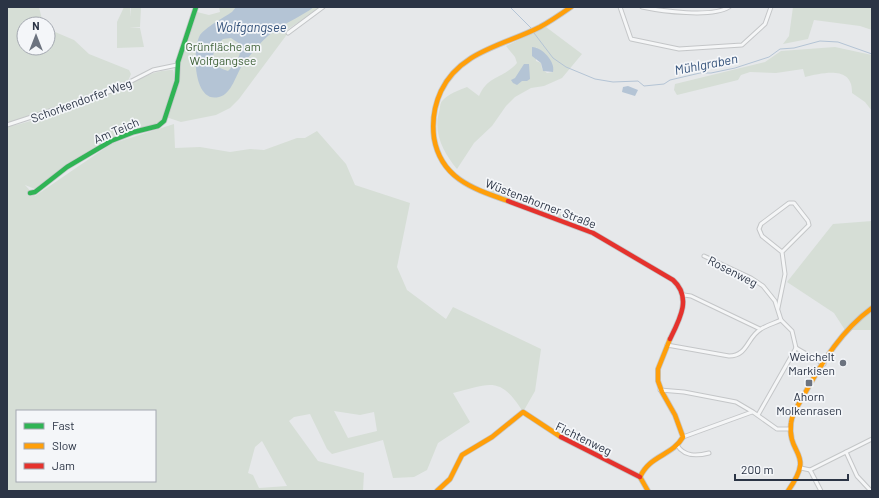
<svg xmlns="http://www.w3.org/2000/svg" width="879" height="498" font-family="Barlow,sans-serif">
<rect width="100%" height="100%" fill="#e6e8ea"/>
<g fill="#d6ded6" fill-rule="evenodd">
<polygon points="7,7 39,7 43,24 24,24 24,48 48,48 48,29 74,40 89,54 129,70 131,74 128,81 115,88 7,125"/>
<polygon points="124,7 130,7 130,17 131,7 141,8 140,27 129,27 140,28 144,47 117,48 117,22"/>
<polygon points="219,7 322,7 288,29 288,33 239,99 230,108 216,115 181,122 166,117 177,81 177,65 192,15 197,12 209,15 220,12"/>
<polygon points="793,7 872,7 872,30 860,26 814,20 808,39 783,44 789,36"/>
<path d="M 546,27 L 582,54 L 562,78 L 544,86 L 531,88 L 515,97 L 506,106 L 492,126 L 474,143 L 457,169 C 444,153 433,134 439,112 C 440,109 440,103 442,101 C 448,94 459,90 467,87 L 479,96 C 488,75 503,79 517,63 L 515,57 L 506,46 ZM 536,47 L 553,72 L 547,73 L 542,69 L 541,63 L 536,61 Z"/>
<path d="M 835,47 L 872,55 L 872,111 L 865,102 L 852,93 C 853,65 823,73 805,77 L 803,69 L 776,73 L 750,72 L 741,75 L 738,80 L 677,95 L 674,90 L 675,84 L 765,62 L 781,51 Z"/>
<path d="M 170,70 L 173,70 C 177,78 168,116 161,122 C 151,130 122,134 109,141 C 82,153 59,172 35,189 L 25,185 L 35,196 L 111,144 L 174,124 L 175,148 L 200,147 L 230,152 L 250,149 L 264,150 L 297,138 L 305,138 L 317,131 L 346,164 L 355,185 L 410,203 L 397,267 L 407,290 L 446,319 L 453,307 L 541,349 L 535,391 L 523,412 C 500,375 490,384 453,393 L 470,422 L 438,443 L 427,470 L 414,477 L 393,478 L 383,440 L 332,454 L 327,449 L 310,414 L 294,417 L 289,421 L 318,461 L 364,473 L 363,491 L 7,491 L 7,127 C 44,119 81,104 115,90 C 137,82 146,72 170,70 ZM 17,411 L 155,411 L 155,481 L 17,481 ZM 334,411 L 360,415 L 374,412 L 377,431 L 348,438 ZM 262,441 L 287,486 L 259,488 L 253,475 L 248,473 L 255,447 Z"/>
<polygon points="493,183 509,188 542,203 542,207 544,208 546,206 573,222 493,194 490,191"/>
<polygon points="872,221 872,330 845,330 834,313 787,282 833,224"/>
</g>
<g fill="#b4c4d5" fill-rule="evenodd">
<path d="M 236,7 L 314,7 C 302,16 289,21 277,29 C 264,37 253,52 243,64 C 236,74 232,94 219,97 C 193,104 192,49 200,35 C 205,28 224,17 232,12 ZM 231,38 L 240,44 C 242,56 236,63 228,71 C 208,66 210,51 223,39 Z"/>
<path d="M 532,47 C 542,47 556,62 553,72 L 543,71 L 541,63 L 532,56 Z"/>
<polygon points="524,64 529,64 530,79 527,81 522,81 517,85 513,83 511,80 515,78"/>
<polygon points="628,86 638,90 635,96 622,92 623,87"/>
</g>
<g fill="none" stroke-linecap="round" stroke-linejoin="round">
<g stroke="#b4c4d5" stroke-width="1">
<polyline points="510,7 531,28"/>
<polyline points="534,33 553,58 566,67 595,79 613,82 638,81 644,86 664,84 670,80 700,73 711,73 735,68 769,57 780,49 794,48 820,41 838,42 872,54"/>
</g>
<g stroke="#c4c6c8" stroke-width="5">
<g id="street">
<polyline points="620,7 631,39 679,49 742,45 765,24 771,7"/>
<path d="M 642,7 C 661,11 712,18 729,7"/>
<polyline points="288,33 323,7"/>
<polyline points="7,125 114,90 153,70 177,65"/>
<polyline points="704,256 751,278 763,286 775,301 781,320 792,331 796,348"/>
<polyline points="684,295 691,296 760,329"/>
<polyline points="778,308 785,274 782,252 762,236 759,229 761,224 789,203 794,203 808,221 809,225 782,252"/>
<path d="M 667,345 L 729,356 C 748,356 747,337 761,329 C 767,325 775,323 781,320"/>
<polyline points="796,348 824,364"/>
<polyline points="660,390 684,392 736,402 753,412 777,429 790,429"/>
<polyline points="758,415 796,348"/>
<polyline points="683,437 752,412"/>
<path d="M 677,445 C 684,457 697,456 709,453"/>
<polyline points="846,452 857,476 871,491"/>
<polyline points="801,468 810,470 872,439"/>
<polyline points="810,470 821,491"/>
</g>
</g>
<g stroke="#c4c6c8" stroke-width="6">
<polyline id="fast" points="30,193 35,192 67,167 111,141 134,132 158,126 164,121 177,81 178,62 196,7"/>
</g>
<g stroke="#c4c6c8" stroke-width="6">
<g id="slow">
<path d="M 508,201 C 474,189 441,179 434,138 C 432,122 434,106 441,91 C 460,51 505,45 540,27 C 551,21 561,14 571,7"/>
<polyline points="437,491 450,479 462,455 492,437 523,412 561,437"/>
<path d="M 648,491 L 640,477 C 650,455 672,456 683,437 L 675,415 L 662,392 L 658,381 L 658,369 L 670,339"/>
<path d="M 788,491 C 816,451 787,457 791,423 C 792,412 800,403 805,393 C 823,361 842,330 872,308"/>
</g>
</g>
<g stroke="#c4c6c8" stroke-width="6">
<g id="jam">
<path d="M 508,201 L 593,233 L 673,280 C 692,297 680,319 670,339"/>
<polyline points="561,437 640,477"/>
</g>
</g>
<use href="#street" stroke="#f5f6f7" stroke-width="3"/>
<use href="#fast" stroke="#30b455" stroke-width="4.5"/>
<use href="#slow" stroke="#ff9f0a" stroke-width="4.5"/>
<use href="#jam" stroke="#e5322d" stroke-width="4.5"/>
</g>
<g fill="#6c737f" stroke="#f4f6f9" stroke-width="1.5">
<circle cx="843" cy="363" r="4"/>
<rect x="805" y="379" width="8" height="8" rx="2"/>
</g>
<g text-anchor="middle" dominant-baseline="central" stroke-width="3.5" stroke-linejoin="round" paint-order="stroke">
<g font-size="12" fill="#3f6138" stroke="#f4f6f9">
<text x="223" y="46">Grünfläche am<tspan x="223" dy="14">Wolfgangsee</tspan></text>
</g>
<g font-size="12" fill="#2b3445" stroke="#f4f6f9">
<text transform="translate(81 100) rotate(-20)">Schorkendorfer Weg</text>
<text transform="translate(116 130) rotate(-23)">Am Teich</text>
<text transform="translate(541 203) rotate(21)">Wüstenahorner Straße</text>
<text transform="translate(733 271) rotate(27)">Rosenweg</text>
<text transform="translate(584 438) rotate(26)">Fichtenweg</text>
</g>
<g font-size="12" fill="#2b3445" stroke="#f4f6f9" text-anchor="end">
<text x="835" y="356">Weichelt<tspan x="835" dy="14">Markisen</tspan></text>
<text x="809" y="396" text-anchor="middle">Ahorn<tspan x="809" dy="14">Molkenrasen</tspan></text>
</g>
<g font-size="13" font-style="italic" fill="#34527a" stroke="#f4f6f9">
<text x="251" y="27">Wolfgangsee</text>
<text transform="translate(706 64) rotate(-11)">Mühlgraben</text>
</g>
</g>
<rect width="879" height="498" fill="none" stroke="#2b3445" stroke-width="16"/>
<rect x="16" y="410" width="140" height="72" fill="#f4f6f9" stroke="#a4a8b1"/>
<rect x="24" y="423" width="20" height="6" fill="#30b455" stroke="#a4a8b1"/>
<text x="52" y="430" font-size="12" fill="#2b3445">Fast</text>
<rect x="24" y="443" width="20" height="6" fill="#ff9f0a" stroke="#a4a8b1"/>
<text x="52" y="450" font-size="12" fill="#2b3445">Slow</text>
<rect x="24" y="463" width="20" height="6" fill="#e5322d" stroke="#a4a8b1"/>
<text x="52" y="470" font-size="12" fill="#2b3445">Jam</text>
<g transform="translate(36 36)"><circle r="19" fill="#f4f6f9" stroke="#a4a8b1"/>
<path d="M0-3L7 15L0 10L-7 15Z" fill="#6c737f"/>
<text y="-6" font-size="11" font-weight="bold" text-anchor="middle" fill="#2b3445">N</text>
</g>
<path d="M735 474v6h113v-6" fill="none" stroke="#2b3445" stroke-width="2"/>
<text x="741" y="474" font-size="12" fill="#2b3445" stroke="#f4f6f9" stroke-width="3" paint-order="stroke">200 m</text>
</svg>
